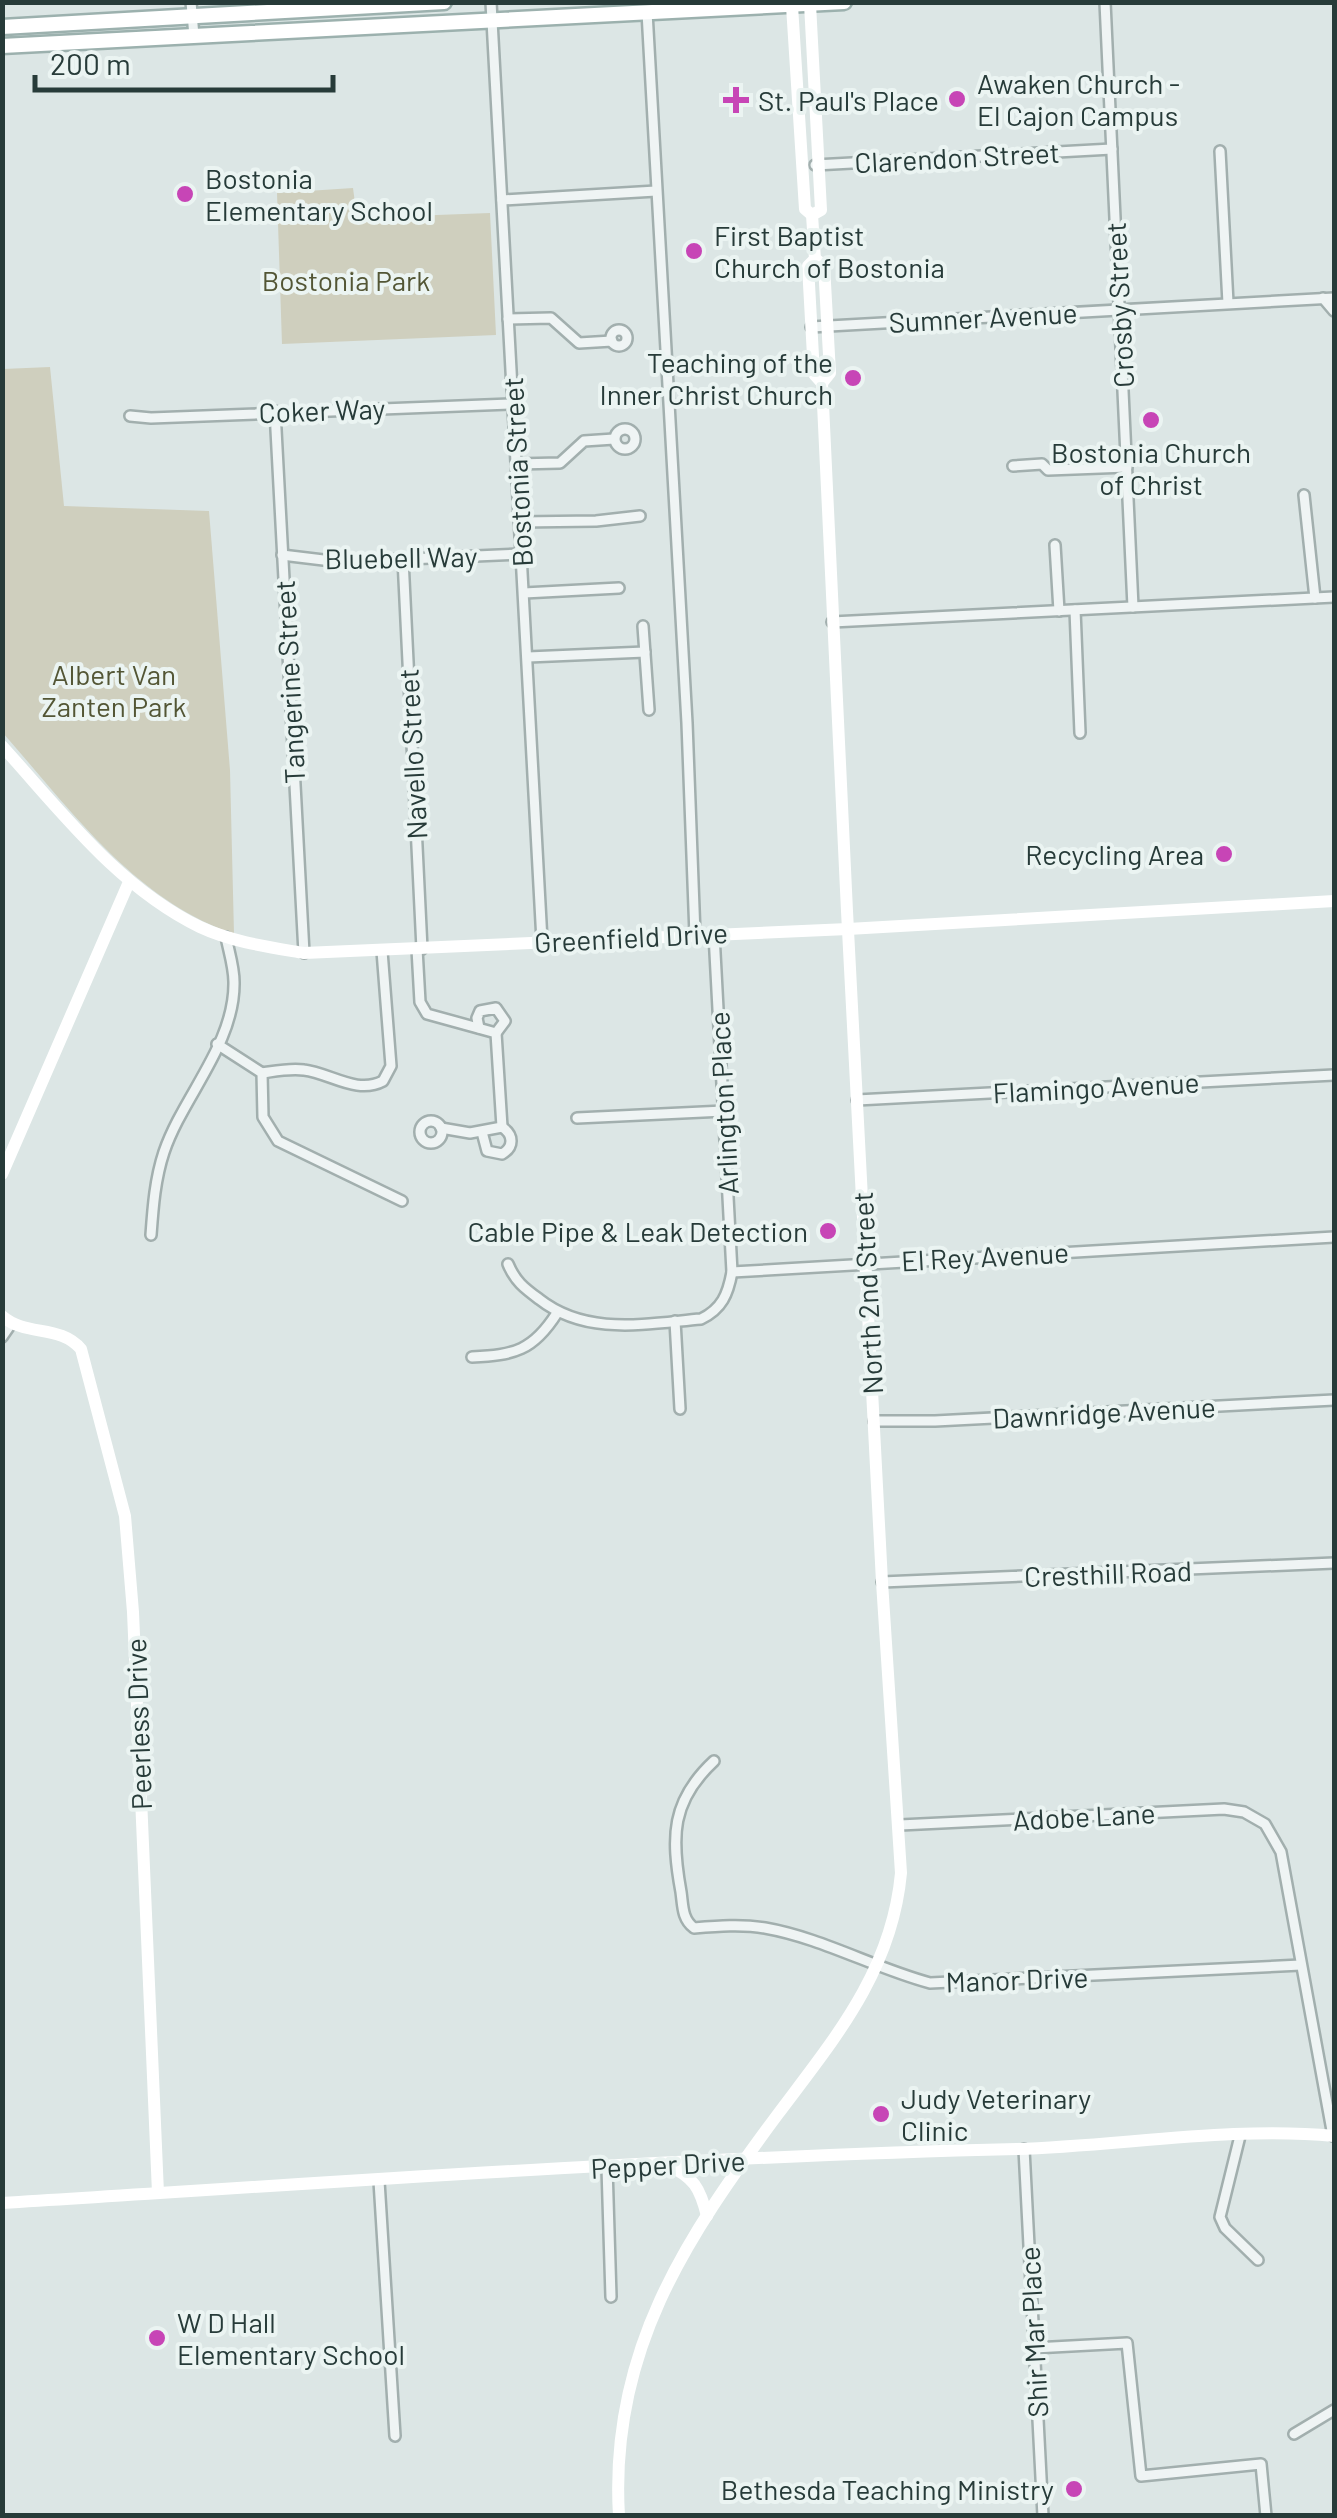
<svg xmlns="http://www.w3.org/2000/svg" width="1337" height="2518" font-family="Barlow,sans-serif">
<rect width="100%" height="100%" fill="#dce6e5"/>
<g fill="#cfcfbe">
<polygon points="353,188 357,218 490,213 496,335 282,344 277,193"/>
<path d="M 50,367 L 64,506 L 209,511 L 230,770 L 234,934 C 133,899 71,810 3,733 L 3,369 Z"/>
</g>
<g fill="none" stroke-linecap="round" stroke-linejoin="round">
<g stroke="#a2afae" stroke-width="14">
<g id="street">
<polyline points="191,2 194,36"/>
<polyline points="491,2 542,941"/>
<polyline points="1105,2 1133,607"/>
<polyline points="647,12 687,723 695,935"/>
<polyline points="1220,151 1228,303"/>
<polyline points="815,165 1112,149"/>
<polyline points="502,200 656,191"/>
<polyline points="1323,298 1334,311"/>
<polyline points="508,319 551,318 579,343 612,341"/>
<polyline points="811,327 1334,298"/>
<circle cx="619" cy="338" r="8"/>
<polyline points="275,411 304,953"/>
<polyline points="130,416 151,418 513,404"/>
<circle cx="625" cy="439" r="10"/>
<polyline points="516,464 560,463 584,441 614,439"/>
<polyline points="1013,466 1042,464 1048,470 1127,467"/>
<polyline points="1304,495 1315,598"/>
<polyline points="520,522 596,521 640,516"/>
<polyline points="1055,545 1059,611"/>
<polyline points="282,555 340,562 521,554"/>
<polyline points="403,559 422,949"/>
<polyline points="524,593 619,588"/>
<polyline points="1075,610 1080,733"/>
<polyline points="832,622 1334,597"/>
<polyline points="643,626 649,710"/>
<polyline points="528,657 645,652"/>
<polyline points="417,949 420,1002 427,1014 496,1033 502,1127 470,1133 441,1128"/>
<polyline points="479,1028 477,1018 480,1011 496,1008 505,1021 496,1033"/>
<polyline points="217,1044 262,1073 263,1117 278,1141 402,1201"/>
<path d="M 262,1073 C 276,1071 290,1068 304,1070 C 330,1073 357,1095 383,1081 L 391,1066 L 382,951"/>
<polyline points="857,1100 1334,1075"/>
<polyline points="577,1118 724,1111"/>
<circle cx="431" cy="1132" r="11"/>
<path d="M 482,1132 L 487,1151 L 502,1154 C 514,1147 514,1135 502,1127"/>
<path d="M 151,1235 C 153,1207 155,1179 164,1152 C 183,1096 235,1044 234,982 C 234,967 229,952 226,937"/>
<path d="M 508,1264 C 515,1281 524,1288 539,1299 C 586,1336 644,1324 701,1319 C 722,1309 728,1294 732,1272 L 714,934"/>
<polyline points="732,1272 1334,1237"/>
<polyline points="675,1321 680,1409"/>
<polyline points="2,1337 11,1324"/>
<path d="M 472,1357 C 514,1355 533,1351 557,1313"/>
<polyline points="874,1421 935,1421 1334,1400"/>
<polyline points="882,1582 1334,1563"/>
<path d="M 714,1761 C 671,1801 671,1837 681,1892 C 683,1906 682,1919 694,1928 C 718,1926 742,1924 765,1928 C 822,1938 874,1968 930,1983 L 1301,1965"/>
<polyline points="900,1825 1224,1809 1244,1812 1265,1824 1281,1852 1333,2136"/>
<polyline points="1240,2136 1220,2217 1225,2228 1258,2260"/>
<polyline points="1024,2149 1043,2516"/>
<polyline points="607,2167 611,2297"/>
<polyline points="379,2181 395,2436"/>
<polyline points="1034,2348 1127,2343 1141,2476 1261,2464 1266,2516"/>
<polyline points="1294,2434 1334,2410"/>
</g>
</g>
<g stroke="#9cb1ae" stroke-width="19">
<g id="primary">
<polyline points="2,27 444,2"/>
<polyline points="2,46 844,2"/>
</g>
</g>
<use href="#street" stroke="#eff4f4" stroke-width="9"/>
<g stroke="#fff" stroke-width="12">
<polyline points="810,4 821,210 812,215"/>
<polyline points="815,259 824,265 830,373 822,383"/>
<path d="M 2,746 C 62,812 118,887 200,927 C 232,942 269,947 304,953 L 848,929 L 1334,901"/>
<polyline points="2,1174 129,882"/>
<path d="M 2,1316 C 26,1337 60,1324 81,1349 L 125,1516 L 133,1612 L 158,2193"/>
<path d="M 667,2165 C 694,2177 700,2188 707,2216"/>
<path d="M 2,2203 C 340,2182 678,2157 1017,2149 C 1119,2146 1234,2126 1334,2136"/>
<path d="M 619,2516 C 609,2353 685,2239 778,2114 C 835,2038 892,1971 901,1873 L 882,1582 L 847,911 L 822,383 L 814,374 L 808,266 L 815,259 L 812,215 L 805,209 L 792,6"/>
</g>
<use href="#primary" stroke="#fff" stroke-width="14"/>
</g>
<g fill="#c745b6" stroke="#ebf4f2" stroke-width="4">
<circle cx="957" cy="99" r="10"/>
<path d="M731 85h10v10h10v10h-10v10h-10v-10h-10v-10h10z"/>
<circle cx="185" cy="194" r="10"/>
<circle cx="694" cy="251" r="10"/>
<circle cx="853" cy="378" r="10"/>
<circle cx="1151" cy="420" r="10"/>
<circle cx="1224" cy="854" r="10"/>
<circle cx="828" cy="1231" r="10"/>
<circle cx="881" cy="2114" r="10"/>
<circle cx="157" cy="2338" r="10"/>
<circle cx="1074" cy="2489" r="10"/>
</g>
<g text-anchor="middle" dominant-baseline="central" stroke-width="8" stroke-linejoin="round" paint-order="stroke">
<g font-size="28" fill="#273b39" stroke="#ebf4f2" text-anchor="start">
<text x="977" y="83">Awaken Church -<tspan x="977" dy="32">El Cajon Campus</tspan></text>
<text x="758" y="100">St. Paul's Place</text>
<text x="205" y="178">Bostonia<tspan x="205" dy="32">Elementary School</tspan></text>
<text x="714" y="235">First Baptist<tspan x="714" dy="32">Church of Bostonia</tspan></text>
<text x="833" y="362" text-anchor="end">Teaching of the<tspan x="833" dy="32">Inner Christ Church</tspan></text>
<text x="1151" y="452" text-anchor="middle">Bostonia Church<tspan x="1151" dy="32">of Christ</tspan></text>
<text x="1204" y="854" text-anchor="end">Recycling Area</text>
<text x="808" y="1231" text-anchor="end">Cable Pipe &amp; Leak Detection</text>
<text x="901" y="2098">Judy Veterinary<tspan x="901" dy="32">Clinic</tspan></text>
<text x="177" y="2322">W D Hall<tspan x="177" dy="32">Elementary School</tspan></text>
<text x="1054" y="2489" text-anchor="end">Bethesda Teaching Ministry</text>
</g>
<g font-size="28" fill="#273b39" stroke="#ebf4f2">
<text transform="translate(957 157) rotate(-3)">Clarendon Street</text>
<text transform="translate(1119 305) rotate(-93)">Crosby Street</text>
<text transform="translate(983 317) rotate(-3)">Sumner Avenue</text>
<text transform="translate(322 410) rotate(-2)">Coker Way</text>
<text transform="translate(517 472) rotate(-93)">Bostonia Street</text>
<text transform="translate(401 557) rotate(-1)">Bluebell Way</text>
<text transform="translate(289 682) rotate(-93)">Tangerine Street</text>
<text transform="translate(412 754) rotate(-93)">Navello Street</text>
<text transform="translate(631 937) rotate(-3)">Greenfield Drive</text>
<text transform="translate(1096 1087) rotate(-3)">Flamingo Avenue</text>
<text transform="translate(723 1103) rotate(-93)">Arlington Place</text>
<text transform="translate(985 1256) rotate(-3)">El Rey Avenue</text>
<text transform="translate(867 1293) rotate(-93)">North 2nd Street</text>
<text transform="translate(1104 1412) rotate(-3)">Dawnridge Avenue</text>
<text transform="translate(1108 1573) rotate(-2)">Cresthill Road</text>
<text transform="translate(138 1724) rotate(-92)">Peerless Drive</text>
<text transform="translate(1084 1816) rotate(-3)">Adobe Lane</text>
<text transform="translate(1017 1979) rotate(-2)">Manor Drive</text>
<text transform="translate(668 2164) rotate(-3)">Pepper Drive</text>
<text transform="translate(1033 2332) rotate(-93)">Shir Mar Place</text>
</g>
<g font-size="28" fill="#535635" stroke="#ebf4f2">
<text x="346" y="280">Bostonia Park</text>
<text x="114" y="674">Albert Van<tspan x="114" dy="32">Zanten Park</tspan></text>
</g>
</g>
<rect width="1337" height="2518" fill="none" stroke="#273b39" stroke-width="10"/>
<path d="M35 75v15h298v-15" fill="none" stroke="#273b39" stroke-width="5"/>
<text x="50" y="75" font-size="30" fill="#273b39" stroke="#ebf4f2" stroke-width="8" paint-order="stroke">200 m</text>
</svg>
